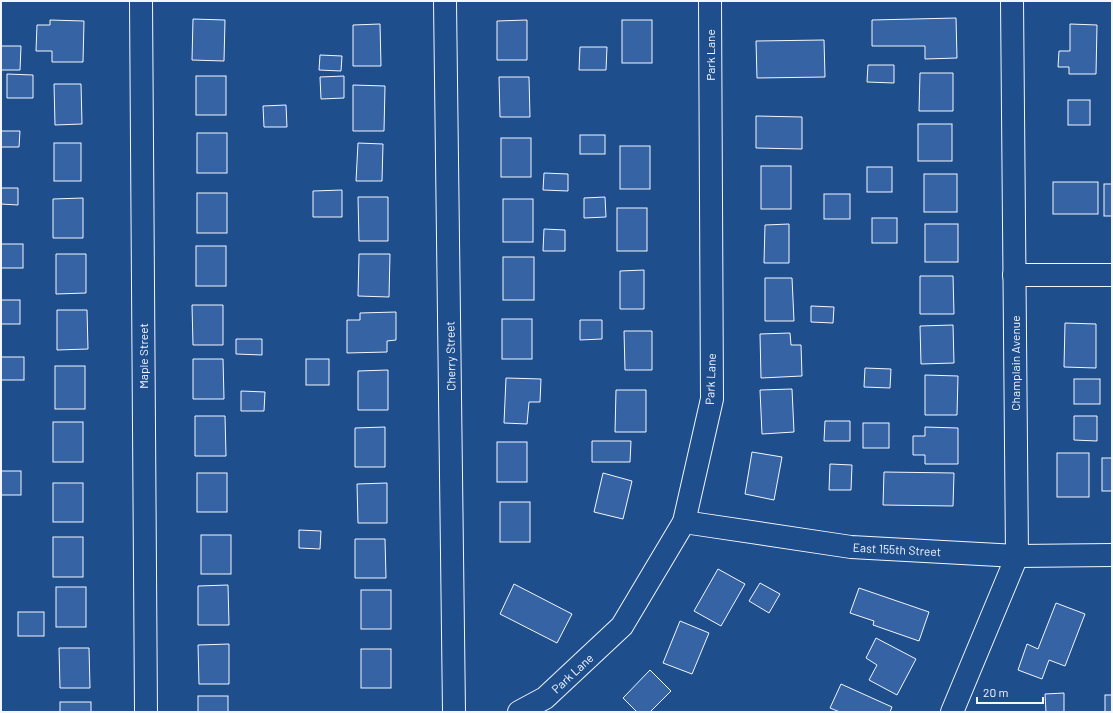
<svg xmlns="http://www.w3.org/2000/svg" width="1113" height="713" font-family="Barlow,sans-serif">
<rect width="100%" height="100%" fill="#1f4e8c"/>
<g fill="#3563a3" stroke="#f2f6ff">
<polygon points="956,18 957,58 925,59 925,46 872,46 872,20"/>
<polygon points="193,19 225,20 224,61 192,60"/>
<polygon points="50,20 84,21 83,62 52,62 52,51 36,51 37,25 50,25"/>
<polygon points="527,20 527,60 497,60 497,21"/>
<rect x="622" y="20" width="30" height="43"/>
<polygon points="380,24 381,66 353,66 353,25"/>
<polygon points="1070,24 1097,25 1096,74 1069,74 1069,67 1058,67 1059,51 1070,51"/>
<polygon points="824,40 825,77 757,78 756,41"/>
<polygon points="1,46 21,46 20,70 1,70"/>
<polygon points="580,47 607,47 606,70 579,70"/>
<polygon points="320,55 342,56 341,71 319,70"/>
<polygon points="868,65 894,65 894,83 867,82"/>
<polygon points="920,73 953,73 953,111 919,111"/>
<polygon points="7,74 33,75 33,98 7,98"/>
<rect x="196" y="76" width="30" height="39"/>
<polygon points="344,76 344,98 321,99 320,77"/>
<polygon points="499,77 529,77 530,117 500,117"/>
<polygon points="54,84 81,84 82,124 55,125"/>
<polygon points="353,85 385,86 384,131 353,131"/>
<rect x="1068" y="100" width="22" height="25"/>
<polygon points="286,105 287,127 264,127 263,106"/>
<polygon points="756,116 802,117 802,149 756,148"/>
<rect x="918" y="124" width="34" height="37"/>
<polygon points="1,131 20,131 19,147 1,147"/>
<rect x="197" y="133" width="30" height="40"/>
<rect x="580" y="135" width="25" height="19"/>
<rect x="501" y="138" width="30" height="39"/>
<rect x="54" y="143" width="27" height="38"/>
<polygon points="358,143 383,144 382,181 356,181"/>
<rect x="620" y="146" width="30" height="43"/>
<rect x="761" y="166" width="30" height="43"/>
<rect x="867" y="167" width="25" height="25"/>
<polygon points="544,173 568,174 568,191 543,190"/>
<rect x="924" y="174" width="33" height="38"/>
<rect x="1053" y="182" width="45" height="32"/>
<rect x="1104" y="184" width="8" height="32"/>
<polygon points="1,188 18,188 18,205 1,204"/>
<polygon points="342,190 342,217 313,217 313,191"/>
<rect x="197" y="193" width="30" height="40"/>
<rect x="824" y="194" width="26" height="25"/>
<polygon points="358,197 388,197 388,241 359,241"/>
<polygon points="605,197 606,217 584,218 584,198"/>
<polygon points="83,198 83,238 53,238 53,199"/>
<rect x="503" y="199" width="30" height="43"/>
<rect x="617" y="208" width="30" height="43"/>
<rect x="872" y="218" width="25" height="25"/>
<polygon points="789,224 789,263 764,263 765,225"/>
<rect x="925" y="224" width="33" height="38"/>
<polygon points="544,229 565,230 565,251 543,251"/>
<rect x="1" y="244" width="22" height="24"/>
<rect x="196" y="246" width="30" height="40"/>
<polygon points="56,254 86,254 86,293 56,294"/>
<polygon points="359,254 390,254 389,297 358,296"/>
<rect x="503" y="257" width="31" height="43"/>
<polygon points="644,270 644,309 620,309 620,271"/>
<polygon points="920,276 953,276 954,314 920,314"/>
<polygon points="765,278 792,278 794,321 765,321"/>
<rect x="1" y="300" width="19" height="24"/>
<polygon points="192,305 223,305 223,345 193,345"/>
<polygon points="811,306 834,307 833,323 811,322"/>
<polygon points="57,310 87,310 88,349 57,350"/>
<polygon points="396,312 396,340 387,341 387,352 347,353 347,320 360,320 360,313"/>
<rect x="502" y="319" width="30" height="40"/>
<polygon points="580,320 602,320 602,339 580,340"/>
<polygon points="1065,323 1096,324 1096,368 1064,367"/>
<polygon points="953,325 954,363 921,364 920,326"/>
<polygon points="624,331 652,331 652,370 625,370"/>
<polygon points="790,333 791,345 801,345 802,376 761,378 760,334"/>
<polygon points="236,339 262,339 262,355 236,354"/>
<rect x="1" y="357" width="23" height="23"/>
<polygon points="193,359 223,359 224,399 193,399"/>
<rect x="306" y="359" width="23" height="26"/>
<rect x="55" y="366" width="30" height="43"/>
<polygon points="865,368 891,369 890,388 864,387"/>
<polygon points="388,370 388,410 358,410 358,371"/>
<polygon points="925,375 958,376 957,415 925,415"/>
<polygon points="506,378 541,379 540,402 529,402 527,424 504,423"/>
<rect x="1074" y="379" width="26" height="25"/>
<polygon points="792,389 794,432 762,434 760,390"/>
<polygon points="616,390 646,390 646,432 615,432"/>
<polygon points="241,391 265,392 264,411 241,411"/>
<polygon points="195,416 225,416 226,456 195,456"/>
<polygon points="1074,416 1097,416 1097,441 1074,440"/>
<polygon points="825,421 850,421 850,441 824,441"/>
<rect x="53" y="422" width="30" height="40"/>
<rect x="863" y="423" width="26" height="25"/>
<polygon points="385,427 385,467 355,467 355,428"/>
<polygon points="925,427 958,428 958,464 925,464 925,455 913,455 913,436 925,436"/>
<polygon points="592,441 631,441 630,462 592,462"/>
<rect x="497" y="442" width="30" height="40"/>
<polygon points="752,452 782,457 774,500 745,494"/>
<rect x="1057" y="453" width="32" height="44"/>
<rect x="1102" y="458" width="10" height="33"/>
<polygon points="830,464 852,465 851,490 829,490"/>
<rect x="1" y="471" width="20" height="24"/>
<polygon points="884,472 954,473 953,506 883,505"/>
<rect x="197" y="473" width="30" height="39"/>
<polygon points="603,473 632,481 623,519 594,512"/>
<rect x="53" y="483" width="30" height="39"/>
<polygon points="387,483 387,523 358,523 357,484"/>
<rect x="500" y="502" width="30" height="40"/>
<polygon points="299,530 321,531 320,549 299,548"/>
<rect x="201" y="535" width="30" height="39"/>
<rect x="53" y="537" width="30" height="40"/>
<polygon points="355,539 385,539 386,578 355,578"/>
<polygon points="718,569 745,584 721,626 694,611"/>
<polygon points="760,583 780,594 769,613 749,601"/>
<polygon points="514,584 572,614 557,643 500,614"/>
<polygon points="228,585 229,625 198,625 198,586"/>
<rect x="56" y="587" width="30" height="40"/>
<polygon points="859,588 929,612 919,641 873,625 874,621 850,613"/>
<rect x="361" y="590" width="30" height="39"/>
<polygon points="1056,603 1085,614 1065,666 1049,660 1042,679 1018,670 1027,644 1038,649"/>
<rect x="18" y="612" width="26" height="24"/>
<polygon points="680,621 709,633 692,674 663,663"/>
<polygon points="876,638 916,659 897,695 869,680 877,665 866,658"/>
<polygon points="229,644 229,684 199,684 198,645"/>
<polygon points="59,648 89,648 90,688 60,688"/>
<rect x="361" y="649" width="30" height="39"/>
<polygon points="650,670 671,691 650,712 637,712 623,698"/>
<polygon points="841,684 892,707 890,712 840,712 830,708"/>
<polygon points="1064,693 1064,712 1046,712 1045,694"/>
<rect x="1105" y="695" width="7" height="17"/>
<rect x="198" y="696" width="30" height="16"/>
<rect x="60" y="702" width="31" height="10"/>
</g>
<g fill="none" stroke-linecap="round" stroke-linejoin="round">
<g stroke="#f2f6ff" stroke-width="24">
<g id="minor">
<polyline points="141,1 146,712"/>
<polyline points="445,1 454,712"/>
<polyline points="1014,275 1112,275"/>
<polyline points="684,522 851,547 1017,556 1112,555"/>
<polyline points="519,712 545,698 622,626 684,522 712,399 710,1"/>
<polyline points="952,712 1017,556 1012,1"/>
</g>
</g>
<use href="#minor" stroke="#1f4e8c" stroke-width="22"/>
</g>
<g text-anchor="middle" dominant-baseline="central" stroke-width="3" stroke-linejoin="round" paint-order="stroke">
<g font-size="12" fill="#f2f6ff" stroke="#1f4e8c">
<text transform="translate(710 55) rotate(-90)">Park Lane</text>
<text transform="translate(143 356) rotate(-90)">Maple Street</text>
<text transform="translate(450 356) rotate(-91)">Cherry Street</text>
<text transform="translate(1015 363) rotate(-90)">Champlain Avenue</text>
<text transform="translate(710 379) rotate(-88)">Park Lane</text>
<text transform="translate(897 549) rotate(3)">East 155th Street</text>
<text transform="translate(572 673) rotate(-43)">Park Lane</text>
</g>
</g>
<rect width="1113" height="713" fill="none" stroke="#f2f6ff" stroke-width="4"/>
<path d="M977 697v6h66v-6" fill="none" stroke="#f2f6ff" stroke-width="2"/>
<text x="983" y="697" font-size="12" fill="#f2f6ff" stroke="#1f4e8c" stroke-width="3" paint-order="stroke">20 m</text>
</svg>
